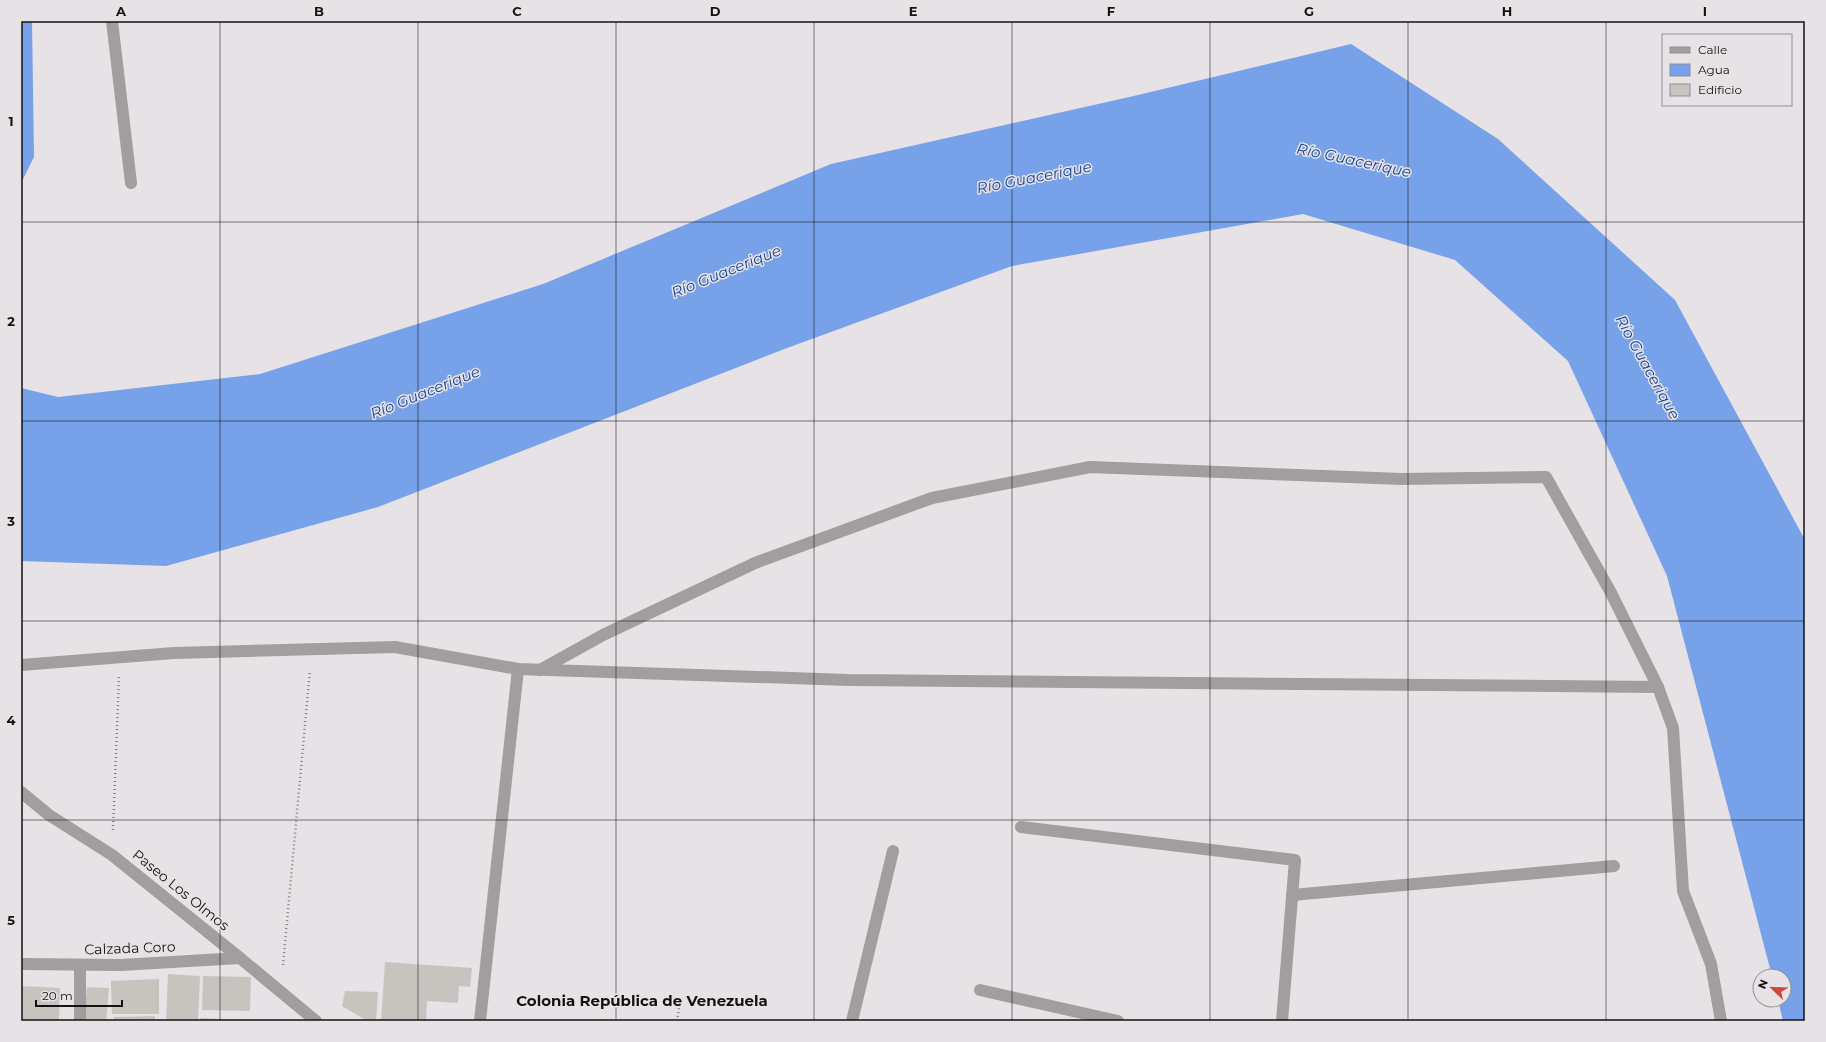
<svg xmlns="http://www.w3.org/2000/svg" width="1826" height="1042" font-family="Montserrat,sans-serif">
<rect width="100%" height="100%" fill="#e7e2e6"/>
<g fill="#77a1e8">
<polygon points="21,21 32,21 34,157 21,183"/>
<polygon points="1351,44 1498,139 1675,300 1805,540 1805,1021 1783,1021 1778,1000 1784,1000 1784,976 1772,976 1667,576 1568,361 1455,260 1303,214 1012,266 787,348 378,507 166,566 21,561 21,388 58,397 260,374 543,284 831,164 1138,95"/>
</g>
<g fill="#c7c4c0">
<polygon points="385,962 472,968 470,987 459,986 458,1003 427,1001 426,1021 381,1021"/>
<polygon points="168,974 200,976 198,1021 166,1021"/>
<polygon points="203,976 251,977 250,1011 202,1010"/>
<polygon points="159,979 159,1014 112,1014 111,981"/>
<polygon points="21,986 60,988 59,1021 21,1021"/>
<polygon points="87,987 109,988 106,1021 84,1021"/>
<polygon points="345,991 378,992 376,1021 367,1021 342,1006"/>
<polygon points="155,1016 155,1021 114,1021 114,1017"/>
<polygon points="200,1018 243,1020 243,1021 200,1021"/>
<polygon points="251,1019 268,1020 268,1021 251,1021"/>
</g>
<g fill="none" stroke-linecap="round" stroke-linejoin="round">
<g stroke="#838083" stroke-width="2.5" stroke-dasharray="1 3" stroke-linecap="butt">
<polyline points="113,830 119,677"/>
<polyline points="283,965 310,670"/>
<polyline points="677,1021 680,1003"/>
</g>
<g stroke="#a19e9f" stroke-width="12">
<polyline points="112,21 131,183"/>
<polyline points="21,665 174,653 395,647 518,669 849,680 1658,687"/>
<polyline points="540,670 603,635 755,563 932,498 1090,467 1402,479 1546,477 1610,591 1658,687 1673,728 1683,891 1711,964 1721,1021"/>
<polyline points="21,792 49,815 112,855 240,958"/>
<polyline points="1021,827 1295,860 1282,1021"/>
<polyline points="1292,895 1614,866"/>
<polyline points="80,965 80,1021"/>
<polyline points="980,990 1118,1021"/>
<polyline points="480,1021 518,669"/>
<polyline points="852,1021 893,851"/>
</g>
<polyline stroke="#a19e9f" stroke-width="12" points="21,964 121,965 240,958 316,1021"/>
</g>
<path fill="none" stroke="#131213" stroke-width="1" stroke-opacity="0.55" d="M 220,21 L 220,1021M 418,21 L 418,1021M 616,21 L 616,1021M 814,21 L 814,1021M 1012,21 L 1012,1021M 1210,21 L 1210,1021M 1408,21 L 1408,1021M 1606,21 L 1606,1021M 21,222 L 1805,222M 21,421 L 1805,421M 21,621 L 1805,621M 21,820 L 1805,820"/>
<g text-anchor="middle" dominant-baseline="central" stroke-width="3" stroke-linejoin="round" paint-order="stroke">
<g font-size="14" fill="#131213" stroke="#e7e2e6">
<text transform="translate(181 890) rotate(39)">Paseo Los Olmos</text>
<text transform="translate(130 948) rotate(-2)">Calzada Coro</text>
</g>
<g font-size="15" font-style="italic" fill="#144496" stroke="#e7e2e6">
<text transform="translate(1354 160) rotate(12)">Río Guacerique</text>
<text transform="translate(1034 177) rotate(-11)">Río Guacerique</text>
<text transform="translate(726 271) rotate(-22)">Río Guacerique</text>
<text transform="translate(1648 367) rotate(61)">Río Guacerique</text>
<text transform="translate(425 392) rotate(-22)">Río Guacerique</text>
</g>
<g font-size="15" font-weight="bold" fill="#131213" stroke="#e7e2e6">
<text x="642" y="1000">Colonia República de Venezuela</text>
</g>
</g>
<rect width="1826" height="1042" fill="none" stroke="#e7e2e6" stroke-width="44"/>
<rect x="1662" y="34" width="130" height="72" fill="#e7e2e6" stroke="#928f92"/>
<rect x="1670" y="47" width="20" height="6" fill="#a19e9f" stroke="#928f92"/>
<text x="1698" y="54" font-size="12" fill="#131213">Calle</text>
<rect x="1670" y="64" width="20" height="12" fill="#77a1e8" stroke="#928f92"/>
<text x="1698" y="74" font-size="12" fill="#131213">Agua</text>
<rect x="1670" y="84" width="20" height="12" fill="#c7c4c0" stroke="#928f92"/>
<text x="1698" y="94" font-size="12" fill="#131213">Edificio</text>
<g transform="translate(1772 988) rotate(293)"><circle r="19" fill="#e7e2e6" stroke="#928f92"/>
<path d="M0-3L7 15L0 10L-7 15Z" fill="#d4463b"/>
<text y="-6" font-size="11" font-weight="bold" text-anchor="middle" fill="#131213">N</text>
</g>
<path d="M36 1000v6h86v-6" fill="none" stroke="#131213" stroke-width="2"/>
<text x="42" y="1000" font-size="12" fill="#131213" stroke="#e7e2e6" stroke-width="3" paint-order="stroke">20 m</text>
<rect x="22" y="22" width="1782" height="998" fill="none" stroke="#131213" stroke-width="1.5"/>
<g font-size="13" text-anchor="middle" font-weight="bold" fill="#131213">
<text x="121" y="16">A</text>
<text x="319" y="16">B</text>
<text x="517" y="16">C</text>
<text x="715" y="16">D</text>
<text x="913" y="16">E</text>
<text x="1111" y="16">F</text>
<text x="1309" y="16">G</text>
<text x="1507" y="16">H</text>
<text x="1705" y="16">I</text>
<text x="11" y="126">1</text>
<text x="11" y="326">2</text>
<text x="11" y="526">3</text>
<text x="11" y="725">4</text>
<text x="11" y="925">5</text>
</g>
</svg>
